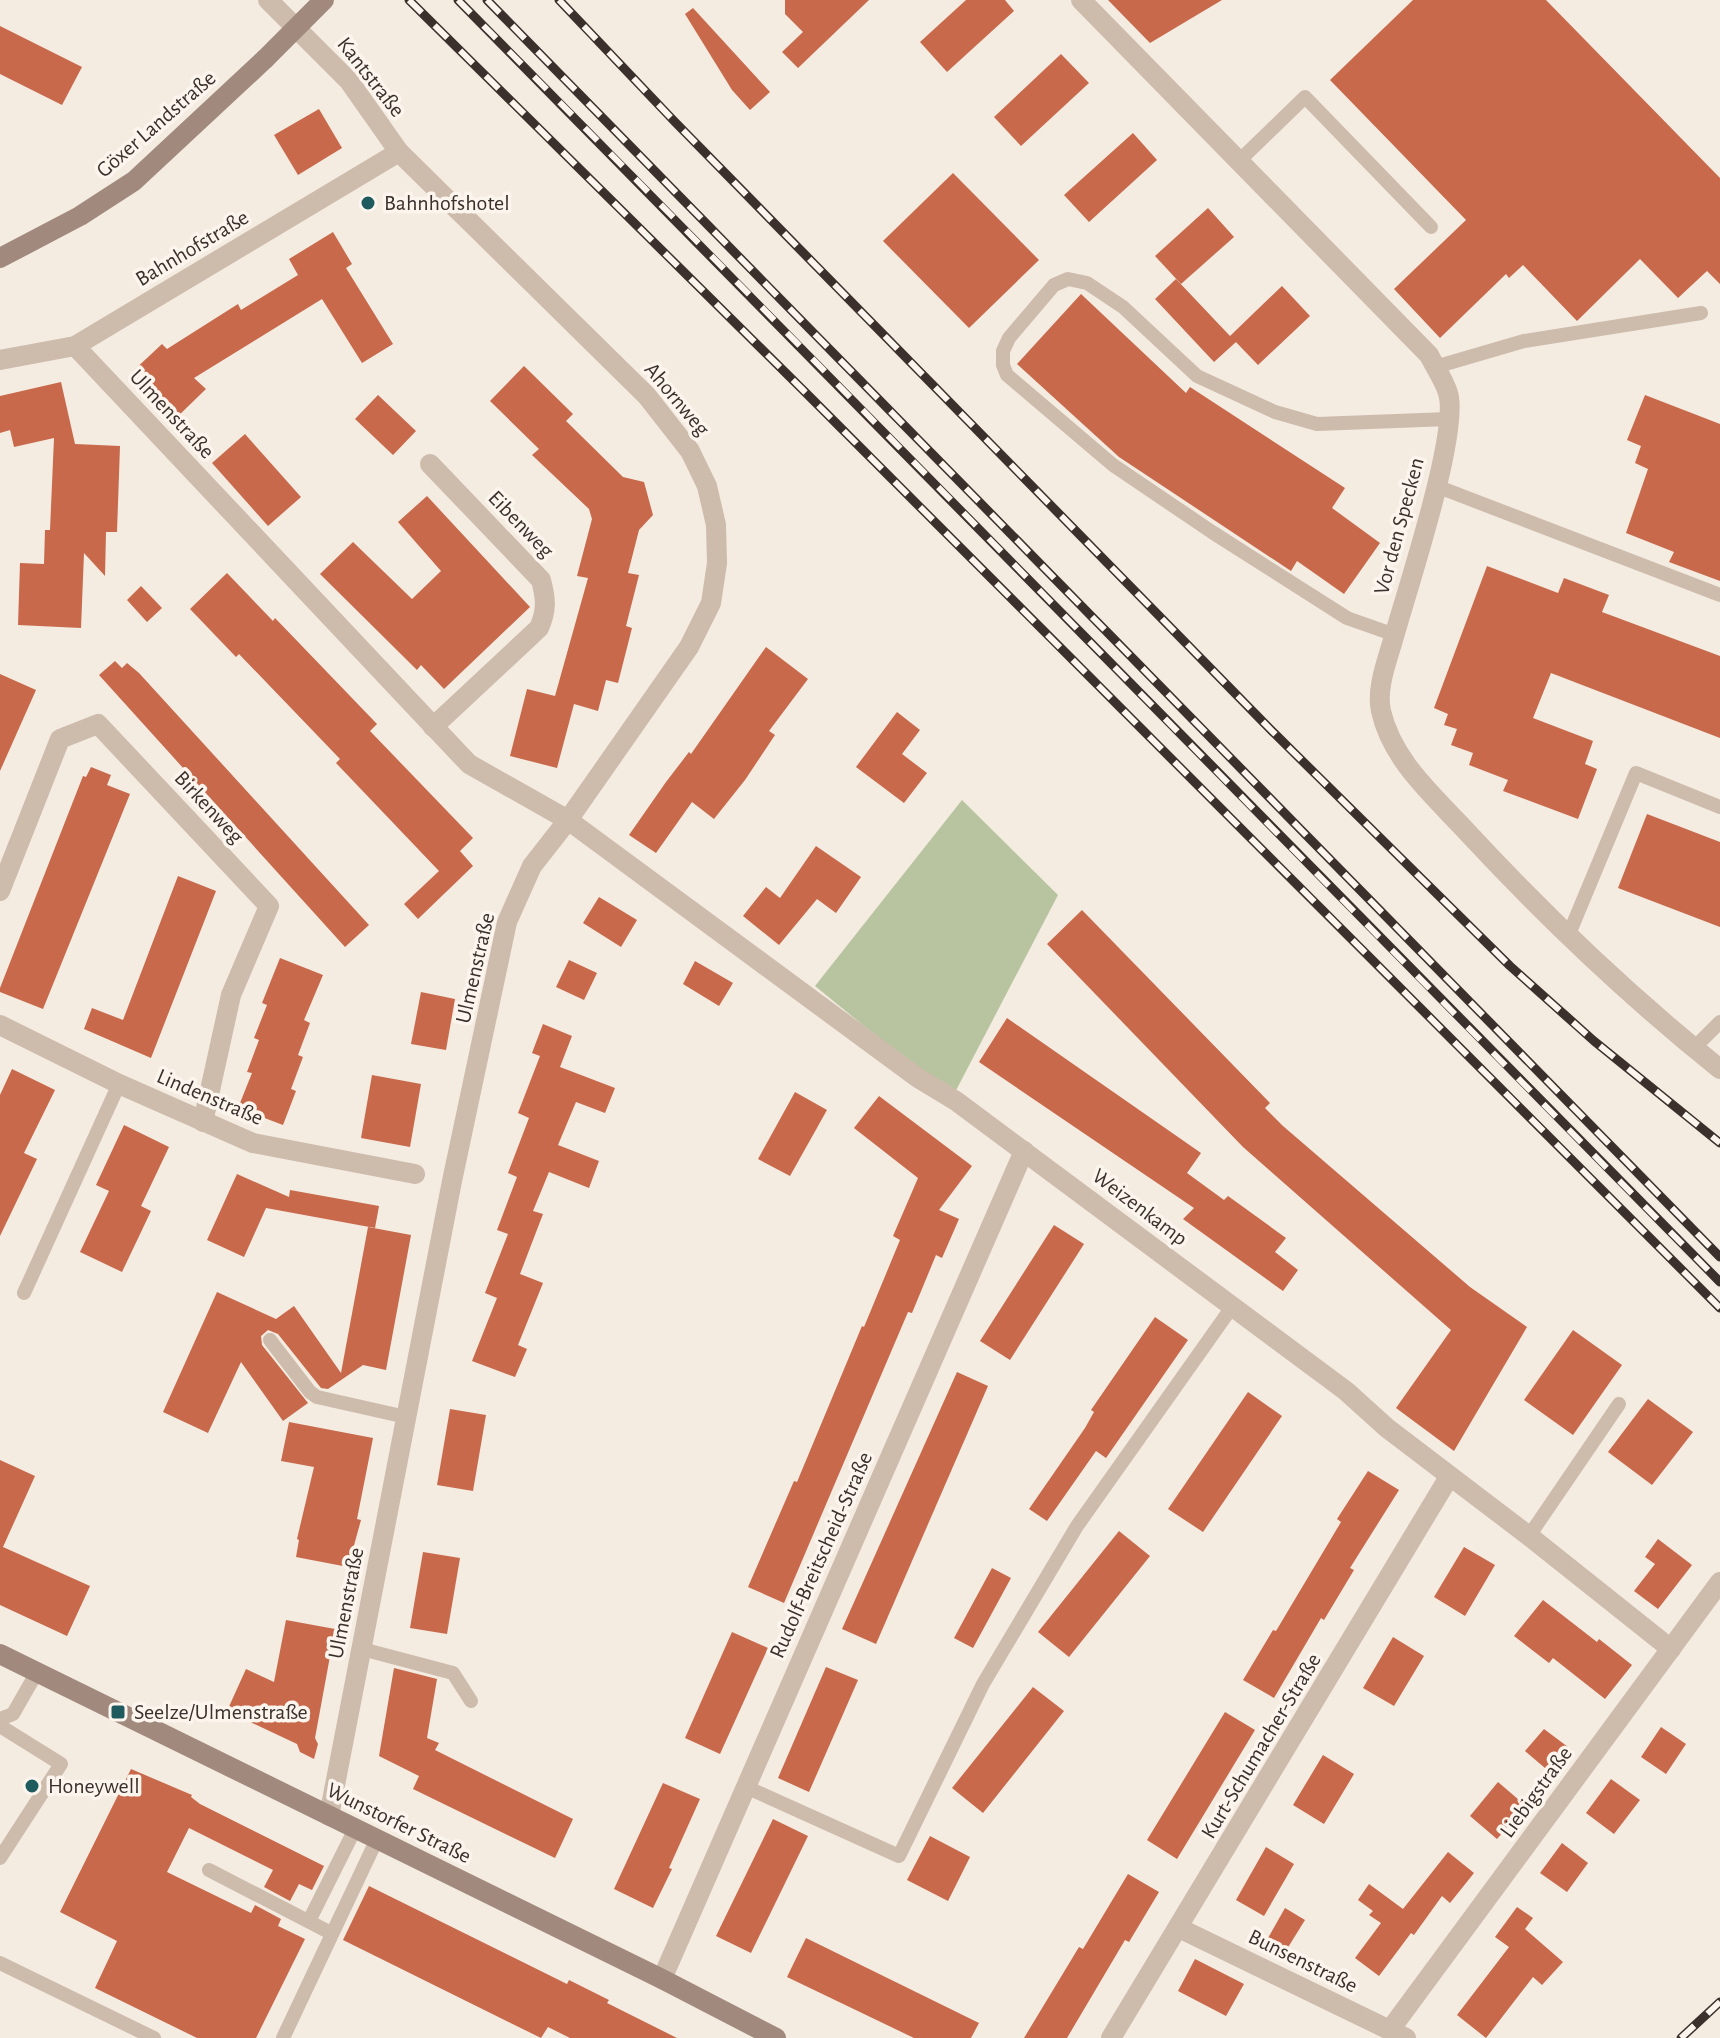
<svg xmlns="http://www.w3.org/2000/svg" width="1720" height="2038" font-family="'Alegreya Sans',sans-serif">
<rect width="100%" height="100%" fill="#f4ebe1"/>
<polygon fill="#b8c4a0" points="962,800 1058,895 952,1098 815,986"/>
<g fill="#c8694b">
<polygon points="785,0 869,0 798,68 782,52 803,32 785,14"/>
<polygon points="966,0 1005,0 1014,11 947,72 920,42"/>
<polygon points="1108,0 1222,0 1150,43"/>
<polygon points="1413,0 1546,0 1720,178 1720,284 1707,271 1678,298 1640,259 1577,321 1523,265 1509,278 1506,274 1440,338 1394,289 1466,220 1330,80"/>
<polygon points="693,8 770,92 750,110 732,90 685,14"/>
<polygon points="0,26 82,67 62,105 0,74"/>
<polygon points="1061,54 1089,83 1021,146 994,117"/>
<polygon points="319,109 342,148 298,175 274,135"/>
<polygon points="1133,133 1157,160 1089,222 1064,195"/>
<polygon points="953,173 1039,260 969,328 883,241"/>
<polygon points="1208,208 1234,237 1181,284 1155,256"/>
<polygon points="333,232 352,264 346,268 393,344 362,363 322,299 194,378 206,389 175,419 131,373 162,344 167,349 238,304 241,310 298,275 289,259"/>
<polygon points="1176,279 1230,336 1282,286 1310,316 1258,365 1234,340 1236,342 1214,362 1155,299"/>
<polygon points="1081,294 1186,393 1190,387 1345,488 1332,508 1380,543 1344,594 1297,561 1291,571 1119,457 1017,364"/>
<polygon points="524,366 573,414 566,421 623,477 644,482 653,515 639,530 628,573 639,575 626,626 632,628 618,683 606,680 598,711 574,704 557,768 510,756 527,689 555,696 588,578 577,576 592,519 589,509 532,455 539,449 490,401"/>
<polygon points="61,382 75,444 120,446 117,532 106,532 105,576 84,553 81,628 18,625 20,563 44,564 45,530 50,530 54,438 14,447 10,430 0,433 0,396"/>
<polygon points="378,395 416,431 393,455 355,419"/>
<polygon points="1645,395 1720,424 1720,581 1669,562 1674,552 1626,533 1648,469 1635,463 1641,446 1627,440"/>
<polygon points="245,434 301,497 268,526 212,463"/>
<polygon points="427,496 530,607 444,689 421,665 417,670 320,574 353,542 412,599 441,571 398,522"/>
<polygon points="1487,566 1558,593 1564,578 1609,595 1602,612 1720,656 1720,738 1551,673 1533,718 1593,741 1585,764 1597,769 1578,819 1503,791 1508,780 1469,765 1473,753 1451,745 1457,729 1444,725 1448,714 1434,708"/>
<polygon points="227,573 273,621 275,618 377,724 370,731 473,838 460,851 473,866 418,919 404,904 439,871 336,763 340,759 239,654 236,657 190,609"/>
<polygon points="141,586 162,608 147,622 127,600"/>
<polygon points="766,647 808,679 769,731 775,735 745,780 714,819 692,802 656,853 629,835 666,782 689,752 691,754"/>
<polygon points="115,661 122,668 127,663 139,673 369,925 345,947 99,675"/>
<polygon points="0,674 36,690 0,771"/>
<polygon points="897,712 920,730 902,754 927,773 904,803 856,767"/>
<polygon points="91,767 111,775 107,785 130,794 43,1009 0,992 0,988 83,776 86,777"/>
<polygon points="1647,814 1720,842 1720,927 1618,888"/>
<polygon points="816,846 861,877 836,913 817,899 779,945 743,916 766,887 780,898"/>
<polygon points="178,876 216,891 151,1058 84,1029 92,1008 123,1020"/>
<polygon points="599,897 637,920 621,947 583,923"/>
<polygon points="1082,910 1270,1103 1265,1108 1283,1126 1470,1287 1527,1327 1454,1451 1396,1408 1451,1330 1243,1147 1047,944"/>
<polygon points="280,958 323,975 304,1020 310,1023 298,1055 303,1057 291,1089 296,1091 283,1125 238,1108 252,1073 247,1072 259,1040 254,1038 267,1005 262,1003"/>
<polygon points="569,960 597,973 584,1000 556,987"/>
<polygon points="695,961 733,983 719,1006 683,984"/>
<polygon points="421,992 455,999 446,1050 411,1044"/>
<polygon points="1007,1018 1201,1153 1187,1173 1224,1200 1228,1196 1286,1238 1275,1252 1298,1270 1283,1291 1183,1219 1194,1208 979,1062"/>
<polygon points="543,1024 572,1036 560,1067 615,1088 605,1113 576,1102 558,1145 599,1161 589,1188 549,1172 533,1211 543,1214 520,1274 543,1283 518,1345 527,1349 515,1377 472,1361 497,1298 485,1293 508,1234 497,1230 517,1177 508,1173 529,1118 518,1113 540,1056 532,1053"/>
<polygon points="12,1069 55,1090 24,1153 37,1159 0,1236 0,1095"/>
<polygon points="372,1075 421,1084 410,1147 361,1138"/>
<polygon points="795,1092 827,1110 790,1176 758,1159"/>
<polygon points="879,1096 972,1166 939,1210 959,1219 942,1258 936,1255 912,1313 908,1312 784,1603 748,1587 794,1481 797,1482 862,1326 864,1327 900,1240 893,1236 918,1178 854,1128"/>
<polygon points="124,1125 169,1147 141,1206 151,1211 122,1272 80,1252 109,1191 96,1185"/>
<polygon points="237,1174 289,1197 290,1190 379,1206 375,1228 266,1208 244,1257 207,1240"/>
<polygon points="1054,1225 1084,1244 1010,1360 980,1341"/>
<polygon points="368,1227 411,1235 386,1370 363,1365 328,1389 321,1388 278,1334 268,1330 261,1336 262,1345 308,1403 283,1421 241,1362 208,1433 163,1412 217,1292 276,1319 294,1306 341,1373"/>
<polygon points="1155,1317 1188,1340 1106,1458 1096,1451 1047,1521 1029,1509 1085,1428 1094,1412 1091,1410"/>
<polygon points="1573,1330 1622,1365 1573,1435 1524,1400"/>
<polygon points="957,1372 988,1386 876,1644 842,1629"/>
<polygon points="1248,1392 1282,1416 1203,1532 1168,1509"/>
<polygon points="1648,1399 1693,1432 1652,1485 1608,1452"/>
<polygon points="450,1409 486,1415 473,1491 437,1485"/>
<polygon points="289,1422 373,1438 357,1519 361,1520 348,1567 296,1557 299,1540 297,1539 314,1467 281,1461"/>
<polygon points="0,1460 35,1476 3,1547 90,1586 67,1636 0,1605"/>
<polygon points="1368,1471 1399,1490 1350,1568 1354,1570 1324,1620 1321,1618 1274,1698 1243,1680 1273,1630 1276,1631 1341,1522 1337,1519"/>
<polygon points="1119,1531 1150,1556 1069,1657 1038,1632"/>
<polygon points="1658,1539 1692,1565 1658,1609 1634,1591 1655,1564 1645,1557"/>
<polygon points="1464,1547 1495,1565 1465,1616 1434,1597"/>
<polygon points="423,1552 460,1558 447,1634 410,1628"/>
<polygon points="992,1568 1011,1578 973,1648 954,1638"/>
<polygon points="1543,1600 1597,1642 1599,1639 1632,1665 1605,1699 1553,1658 1549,1663 1514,1636"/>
<polygon points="286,1620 335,1629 315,1738 318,1744 314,1759 300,1752 297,1744 227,1711 246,1669 274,1682"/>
<polygon points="732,1632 768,1648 720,1754 685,1738"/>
<polygon points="1393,1637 1424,1656 1394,1706 1363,1688"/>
<polygon points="826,1667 858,1680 809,1792 778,1778"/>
<polygon points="394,1668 437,1679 427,1738 439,1743 435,1750 573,1819 555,1858 413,1789 419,1776 379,1756"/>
<polygon points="1033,1687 1064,1711 983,1813 952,1788"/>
<polygon points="1225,1712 1255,1730 1177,1859 1147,1840"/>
<polygon points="1661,1727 1686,1744 1666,1774 1641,1757"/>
<polygon points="1544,1729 1572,1750 1552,1774 1525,1751"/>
<polygon points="1323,1755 1354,1774 1324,1824 1293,1805"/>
<polygon points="131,1769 192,1795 191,1797 200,1804 324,1866 312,1890 299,1884 290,1901 264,1887 273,1870 189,1828 167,1872 251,1913 255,1905 281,1919 278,1926 305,1939 256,2038 197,2038 95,1988 117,1941 60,1912"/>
<polygon points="1611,1779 1640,1800 1614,1834 1586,1813"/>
<polygon points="1498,1782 1526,1806 1497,1839 1470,1816"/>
<polygon points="663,1783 700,1799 669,1868 672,1869 653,1908 614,1889"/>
<polygon points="773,1819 808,1836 751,1953 716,1936"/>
<polygon points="930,1836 970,1857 948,1901 907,1880"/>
<polygon points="1562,1843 1588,1863 1567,1892 1540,1873"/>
<polygon points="1266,1847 1294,1864 1264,1916 1236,1900"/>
<polygon points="1448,1852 1474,1873 1450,1903 1442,1896 1414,1935 1411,1933 1379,1976 1355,1958 1381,1923 1369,1915 1373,1911 1358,1900 1369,1884 1403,1909"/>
<polygon points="1128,1874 1159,1892 1129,1942 1125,1940 1067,2038 1024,2038 1079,1947 1083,1949"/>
<polygon points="369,1886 567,1984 569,1980 609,2000 607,2003 677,2038 570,2038 548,2027 541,2038 343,1940"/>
<polygon points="1517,1907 1533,1918 1525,1929 1563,1962 1542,1985 1533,1977 1486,2038 1457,2015 1509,1947 1495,1937"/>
<polygon points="1285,1908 1305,1920 1287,1949 1268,1938"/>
<polygon points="806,1938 979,2023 971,2038 914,2038 787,1977"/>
<polygon points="1195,1959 1244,1984 1226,2016 1178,1991"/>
</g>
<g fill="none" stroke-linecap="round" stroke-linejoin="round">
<g stroke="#cdbbac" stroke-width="14">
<polyline points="1239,161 1305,97 1431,227"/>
<polyline points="1435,367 1524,341 1701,313"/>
<polyline points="1436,486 1720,595"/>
<polyline points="1395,635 1347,618 1212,532 1113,465 1007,375 1003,365 1003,351 1009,338 1054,285 1068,279 1087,283 1123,307 1197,376 1275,412 1317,424 1449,419"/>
<polyline points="1569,934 1636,773 1720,807"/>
<polyline points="1694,1048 1720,1022"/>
<polyline points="24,1293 119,1084"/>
<polyline points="270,1340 310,1392 317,1397 406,1417"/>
<polyline points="1529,1536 1619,1404"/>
<polyline points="362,1649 453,1673 471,1701"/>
<polyline points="0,1719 13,1714 37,1672"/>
<polyline points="0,1726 61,1764 0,1858"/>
<polyline points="746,1787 899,1856 983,1684 1077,1526 1232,1307"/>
<polyline points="209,1870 331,1933"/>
<polyline points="309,1921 355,1829"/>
<polyline points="0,1963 154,2038"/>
<polyline points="283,2038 377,1839"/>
</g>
<g stroke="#cdbbac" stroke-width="20">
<polyline points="268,0 349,81 399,152 647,396 690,451 707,486 716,525 717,563 711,603 689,647 568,820 532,866 507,922 452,1181 329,1816"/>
<path d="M 1081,0 L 1429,355 C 1435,367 1444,380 1448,393 C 1460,432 1406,593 1393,640 C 1387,661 1376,689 1381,711 C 1392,761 1435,797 1468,833 C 1546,917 1630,997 1720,1069"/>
<polyline points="75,346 469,764 568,820 918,1078 956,1101 1346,1391 1387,1428 1529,1536 1671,1649"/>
<polyline points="0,360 75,346 399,152"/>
<path d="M 430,464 L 541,580 C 546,599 547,610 539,628 L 433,727"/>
<polyline points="0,891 60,739 98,724 269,906 231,995 203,1122"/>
<polyline points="0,1025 119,1084 253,1143 415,1174"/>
<polyline points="1179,1928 1406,2038"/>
<polyline points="662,1979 1024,1151"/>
<polyline points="1390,2030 1720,1582"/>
<polyline points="1111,2038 1449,1477"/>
</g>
<g stroke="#a18a7d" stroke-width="20">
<polyline points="0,258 80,216 134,181 265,59"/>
<polyline points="0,1654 662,1979 776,2038"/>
</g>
<g stroke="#3b302b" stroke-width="9">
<g id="rail">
<polyline points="409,0 802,389 1720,1308"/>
<path d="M 458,0 C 881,425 1297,857 1720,1282"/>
<polyline points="487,0 1720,1257"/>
<polyline points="559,0 675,122 1273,732 1510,966 1594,1041 1720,1143"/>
<polyline points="1681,2038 1720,2002"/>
</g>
</g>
<use href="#rail" stroke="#fbf5ee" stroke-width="6" stroke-dasharray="18" stroke-linecap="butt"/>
<polyline stroke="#a18a7d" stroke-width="20" points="265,59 324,0"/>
</g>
<g fill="#1f5a5e" stroke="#fbf5ee" stroke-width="3">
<circle cx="368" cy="203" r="8"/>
<rect x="110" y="1704" width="16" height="16" rx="4"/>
<circle cx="32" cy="1786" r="8"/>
</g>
<g text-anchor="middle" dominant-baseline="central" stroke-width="7" stroke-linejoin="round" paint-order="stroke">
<g font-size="22" fill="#3b302b" stroke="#fbf5ee">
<text transform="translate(371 77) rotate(52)">Kantstraße</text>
<text transform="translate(156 124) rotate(-41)">Göxer Landstraße</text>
<text transform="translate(192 248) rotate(-31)">Bahnhofstraße</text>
<text transform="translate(677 399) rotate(50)">Ahornweg</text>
<text transform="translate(172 414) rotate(47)">Ulmenstraße</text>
<text transform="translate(521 524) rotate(46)">Eibenweg</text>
<text transform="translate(1399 526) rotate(-75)">Vor den Specken</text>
<text transform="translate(209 807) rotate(47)">Birkenweg</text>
<text transform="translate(475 968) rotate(-77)">Ulmenstraße</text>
<text transform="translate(210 1097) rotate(23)">Lindenstraße</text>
<text transform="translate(1140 1207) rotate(37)">Weizenkamp</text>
<text transform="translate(821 1555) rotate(-66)">Rudolf-Breitscheid-Straße</text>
<text transform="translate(346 1603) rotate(-79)">Ulmenstraße</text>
<text transform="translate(1261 1746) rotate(-59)">Kurt-Schumacher-Straße</text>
<text transform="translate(1536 1792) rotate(-54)">Liebigstraße</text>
<text transform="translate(399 1823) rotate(26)">Wunstorfer Straße</text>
<text transform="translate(1303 1961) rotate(26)">Bunsenstraße</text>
</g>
<g font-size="22" fill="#3b302b" stroke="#fbf5ee" text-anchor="start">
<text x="384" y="203">Bahnhofshotel</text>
<text x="134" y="1712">Seelze/Ulmenstraße</text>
<text x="48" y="1786">Honeywell</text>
</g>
</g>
</svg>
